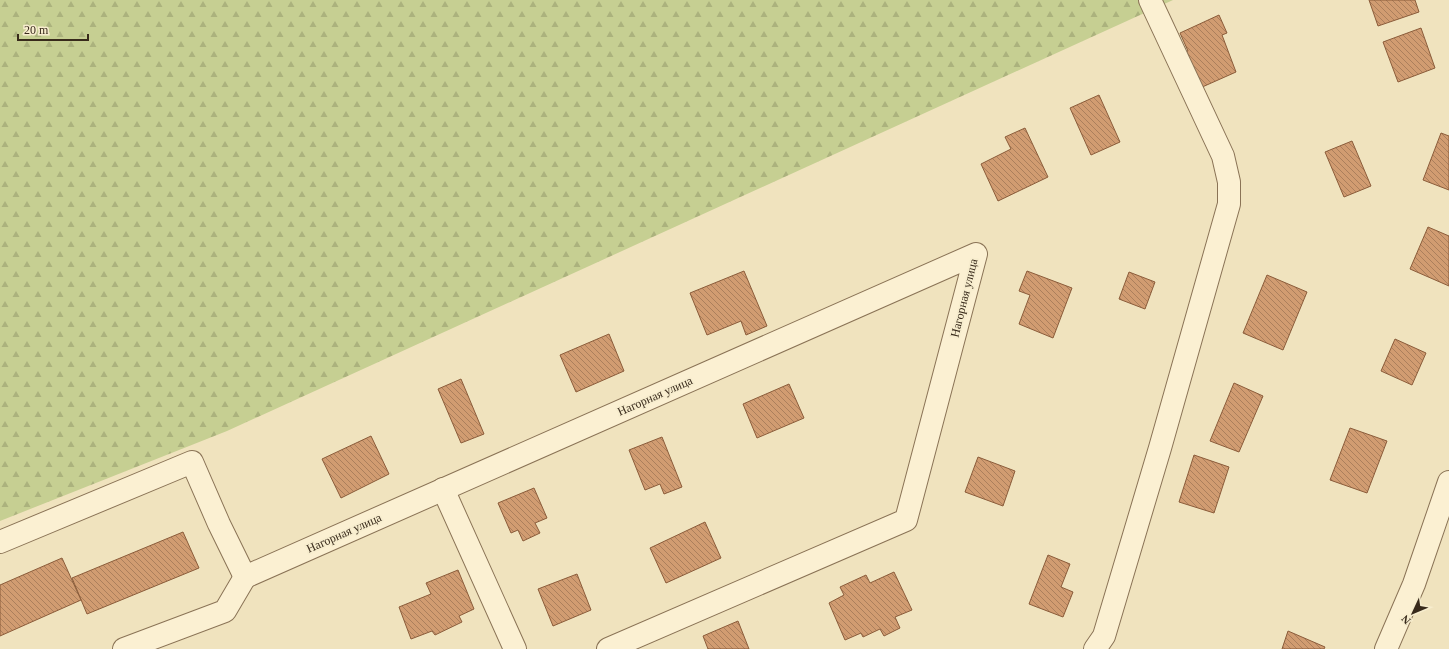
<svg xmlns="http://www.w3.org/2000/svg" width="1449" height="649" font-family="Georgia,serif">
<defs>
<pattern id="forest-firs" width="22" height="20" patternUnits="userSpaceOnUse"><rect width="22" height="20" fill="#c6cf92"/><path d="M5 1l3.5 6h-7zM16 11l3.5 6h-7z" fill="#abb27d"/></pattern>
<pattern id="building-back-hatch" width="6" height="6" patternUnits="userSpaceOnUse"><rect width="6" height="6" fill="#d19c71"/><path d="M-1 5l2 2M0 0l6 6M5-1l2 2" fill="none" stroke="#ab7f5c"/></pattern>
</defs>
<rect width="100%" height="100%" fill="#f0e3be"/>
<polygon fill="url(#forest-firs)" points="0,0 1173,0 227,431 0,521"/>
<g fill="url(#building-back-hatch)" stroke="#8b5c3a">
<polygon points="1369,0 1415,0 1419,12 1378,26"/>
<polygon points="1219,15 1227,33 1222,35 1236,72 1200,88 1185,52 1188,51 1180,33"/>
<polygon points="1421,28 1435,68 1398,82 1383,42"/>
<polygon points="1099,95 1120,142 1091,155 1070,108"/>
<polygon points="1025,128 1048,177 998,201 981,164 1011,149 1005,137"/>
<polygon points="1441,133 1449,136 1449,190 1423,180"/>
<polygon points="1352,141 1371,186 1344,197 1325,152"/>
<polygon points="1428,227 1449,236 1449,286 1410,269"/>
<polygon points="744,271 767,326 746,335 741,321 707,335 690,293"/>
<polygon points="1027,271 1072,288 1053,338 1019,324 1030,295 1019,291"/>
<polygon points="1129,272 1155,282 1145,309 1119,299"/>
<polygon points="1267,275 1307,292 1283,350 1243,333"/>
<polygon points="609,334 624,371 576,392 560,355"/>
<polygon points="1395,339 1426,353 1412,385 1381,371"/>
<polygon points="461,379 484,434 461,443 438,389"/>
<polygon points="1234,383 1263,396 1239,452 1210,441"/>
<polygon points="789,384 804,418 757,438 743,404"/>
<polygon points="1350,428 1387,441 1367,493 1330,480"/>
<polygon points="371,436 389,474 341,498 322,459"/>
<polygon points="662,437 682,487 664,494 660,484 645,490 629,450"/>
<polygon points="1194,455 1229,467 1214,513 1179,502"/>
<polygon points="978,457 1015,471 1003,506 965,492"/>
<polygon points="534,488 547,518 535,523 540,533 523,541 518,530 511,533 498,503"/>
<polygon points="705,522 721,558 666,583 650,548"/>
<polygon points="183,532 199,568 87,614 72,578"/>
<polygon points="1048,555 1070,564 1061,587 1073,592 1063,617 1029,604"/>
<polygon points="62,558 81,600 0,636 0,585"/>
<polygon points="458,570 474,609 459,616 462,622 435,635 432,631 411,639 399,607 431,594 426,583"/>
<polygon points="894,572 912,610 895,617 900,628 884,636 880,629 863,637 861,633 845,640 829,603 844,595 840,587 866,575 870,583"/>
<polygon points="577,574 591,610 553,626 538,589"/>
<polygon points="738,621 749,649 708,649 703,636"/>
<polygon points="1288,631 1325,647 1324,649 1282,649"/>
</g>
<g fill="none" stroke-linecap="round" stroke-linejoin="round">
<g stroke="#8a7356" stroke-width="24">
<g id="minor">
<polyline points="443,489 515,649"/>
<polyline points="0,542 192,462 219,524 245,577"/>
<polyline points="245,577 976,254 906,520 608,649"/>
<polyline points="124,649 225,611 245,577"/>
<polyline points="1095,649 1104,636 1160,448 1229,204 1229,182 1223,156 1150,0"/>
<polyline points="1386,649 1414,584 1449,482"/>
</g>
</g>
<use href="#minor" stroke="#fbf0d2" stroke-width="22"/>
</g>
<g text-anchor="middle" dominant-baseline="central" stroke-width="3.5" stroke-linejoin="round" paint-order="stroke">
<g font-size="12" fill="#382a1b" stroke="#f7edce">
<text transform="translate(964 298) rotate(-76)">Нагорная улица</text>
<text transform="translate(655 396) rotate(-24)">Нагорная улица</text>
<text transform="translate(344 533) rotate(-24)">Нагорная улица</text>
</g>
</g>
<g transform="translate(1413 613) rotate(226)" stroke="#f7edce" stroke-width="3" paint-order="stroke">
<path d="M0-3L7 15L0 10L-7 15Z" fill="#382a1b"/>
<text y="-6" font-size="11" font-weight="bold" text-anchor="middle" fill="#382a1b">N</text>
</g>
<path d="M18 34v6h70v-6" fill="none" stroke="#382a1b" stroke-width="2"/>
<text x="24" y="34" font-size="12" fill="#382a1b" stroke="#f7edce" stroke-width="3" paint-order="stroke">20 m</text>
</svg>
